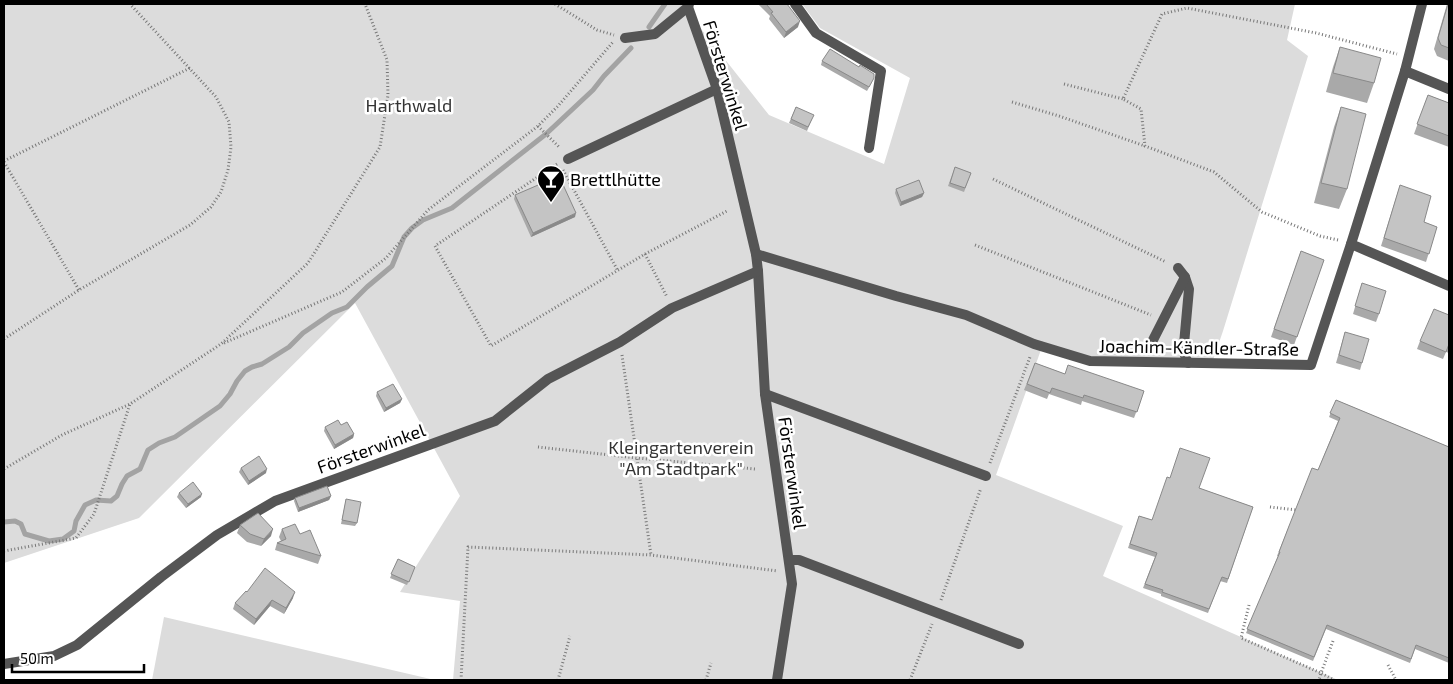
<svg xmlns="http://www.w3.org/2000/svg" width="1453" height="684" font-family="'Exo 2',sans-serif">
<rect width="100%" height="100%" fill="#fff"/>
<g fill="#dcdcdc">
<polygon points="4,4 683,4 686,10 769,115 884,164 910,78 820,28 802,4 1295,4 1287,40 1308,56 1223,331 1212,363 1090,361 1042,347 996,475 1123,526 1103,576 1338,680 453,680 460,601 400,592 460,496 355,303 139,518 4,563"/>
<polygon points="164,617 435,680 152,680"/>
</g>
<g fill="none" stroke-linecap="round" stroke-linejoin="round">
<g stroke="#a3a3a3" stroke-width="5">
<polyline points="649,27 665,4"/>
<polyline points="4,522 15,521 21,524 25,534 49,541 63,539 74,531 76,521 85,505 96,500 111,501 117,496 122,484 127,476 140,469 148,450 159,443 175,437 220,406 230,394 237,381 245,371 252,367 262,364 289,347 303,333 332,313 347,307 367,287 392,266 404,237 412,228 423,220 452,208 546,134 593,90 604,76 631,48"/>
</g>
<g stroke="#777" stroke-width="3" stroke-dasharray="1 2.5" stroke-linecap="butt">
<polyline points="555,4 597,30 614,35"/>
<polyline points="1064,84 1123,99"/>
<polyline points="1012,102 1059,116 1145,146"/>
<polyline points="538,126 560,148"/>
<polyline points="4,161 190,68"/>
<polyline points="4,162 79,290"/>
<polyline points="557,164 435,246 491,346 645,254 667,297"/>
<polyline points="563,170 618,271"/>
<polyline points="993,179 1166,262"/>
<polyline points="1338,240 1320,236 1262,212 1214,172 1145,146 1141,109 1123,99 1162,14 1187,8 1316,33 1397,54"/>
<polyline points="975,245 1151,315"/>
<polyline points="645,254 727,211"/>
<polyline points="4,339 79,290 190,225 211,207 221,192 228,170 231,147 229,122 216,97 130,4"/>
<polyline points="224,343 342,292 386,258 428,210 538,126 558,106 613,42"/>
<polyline points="622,355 651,555"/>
<polyline points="538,447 637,458 755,469"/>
<polyline points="990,463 1030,357"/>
<polyline points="4,469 62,435 130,404 221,344 308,263 380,147 388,95 387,60 365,4"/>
<polyline points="1270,507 1297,510"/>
<polyline points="4,551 76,538 94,514 130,404"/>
<polyline points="941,600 981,488"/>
<polyline points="1249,605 1241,638 1321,673 1319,680"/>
<polyline points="1333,641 1321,673 1334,680"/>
<polyline points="1388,665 1396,680"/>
<polyline points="461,680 468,547 651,555 778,571"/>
<polyline points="558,680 570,636"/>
<polyline points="706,680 711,663"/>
<polyline points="910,680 932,624"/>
</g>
<g stroke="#555" stroke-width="10">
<polyline points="688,7 717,89 756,254 758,271 765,394 792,584 777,680"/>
<polyline points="568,159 717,89"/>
<polyline points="756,254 896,296 966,315 1034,344 1090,361 1311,365 1351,244"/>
<polyline points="1178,268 1185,277 1189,289 1184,344 1184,353 1188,363"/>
<polyline points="1152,342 1185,277"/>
<polyline points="765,394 986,476"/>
<polyline points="789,560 799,560 1019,644"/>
<polyline points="4,664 54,656 77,645 161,577 217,535 275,501 495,421 548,379 620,342 672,308 758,271"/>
</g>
<g stroke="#555" stroke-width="10">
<polyline points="795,4 816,33 881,71 869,148"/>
<polyline points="1422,4 1405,71 1351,244 1449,286"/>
<polyline points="625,38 655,34 688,7 689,4"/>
<polyline points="1405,71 1449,89"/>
</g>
</g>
<g fill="#a9a9a9">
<polygon points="758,4 787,4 798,27 784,38 769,19 770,16"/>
<polygon points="1447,4 1449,4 1449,61 1437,56 1434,49"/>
<polygon points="1340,47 1374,83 1367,103 1326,92 1333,67"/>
<polygon points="822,61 872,82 867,91 821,65"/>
<polygon points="1428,95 1449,103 1449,147 1414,134"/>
<polygon points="796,107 812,119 807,131 789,123"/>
<polygon points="1341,107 1347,189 1339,209 1314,203 1334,127"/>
<polygon points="955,167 971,173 964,192 948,186"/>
<polygon points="1400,185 1424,222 1437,227 1426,262 1381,246"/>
<polygon points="896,189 924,193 922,197 900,206 895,193"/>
<polygon points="515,195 575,217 531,237 514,199"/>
<polygon points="1301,251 1324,260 1294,345 1271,337"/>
<polygon points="1362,283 1379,314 1376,322 1353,314"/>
<polygon points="1449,315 1449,353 1446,352 1443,359 1417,349 1420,341"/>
<polygon points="1345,332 1362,363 1360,370 1336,363"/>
<polygon points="1035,363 1065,374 1144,391 1134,418 1082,401 1081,405 1049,394 1047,399 1024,390"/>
<polygon points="377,392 402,399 400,403 384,412 376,396"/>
<polygon points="1336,400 1449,447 1449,663 1415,649 1410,663 1326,629 1313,661 1246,633 1278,556 1277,556 1289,526 1318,470 1338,421 1329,417"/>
<polygon points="325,427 354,434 353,438 334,449 324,431"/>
<polygon points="241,468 266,473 248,485 239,472"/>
<polygon points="1199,488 1253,507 1227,583 1220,581 1208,613 1161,596 1161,594 1143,588 1155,557 1128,548 1139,516 1152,520"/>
<polygon points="179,493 201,497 186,508 177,497"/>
<polygon points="331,496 329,500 298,512 294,501 295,498"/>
<polygon points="346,499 357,523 355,526 341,524"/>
<polygon points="240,525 271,536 261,546 247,542 237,533"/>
<polygon points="282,529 300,534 321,556 318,564 275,550 277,543 281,541 279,537"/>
<polygon points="398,559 415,567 407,585 390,578"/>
<polygon points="247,592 293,598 284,614 270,606 254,625 233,609 235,603"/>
</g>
<g fill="#898989">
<polygon points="800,21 798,27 784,38 786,32"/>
<polygon points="924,193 922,197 900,206 901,202"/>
<polygon points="576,213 575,217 531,237 533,233"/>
<polygon points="402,399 400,403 384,412 386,408"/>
<polygon points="354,434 353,438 334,449 335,445"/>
<polygon points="267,469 266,473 248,485 249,481"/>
<polygon points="202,494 201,497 186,508 188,504"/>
<polygon points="331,496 329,500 298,512 299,508"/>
<polygon points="273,529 271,536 261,546 264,539"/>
<polygon points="295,592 293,598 284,614 286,608"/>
<polygon points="272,600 270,606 254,625 256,619"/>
</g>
<g fill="#c4c4c4" stroke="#898989">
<polygon points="766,4 787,4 800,21 786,32 771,13 773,12"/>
<polygon points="1448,4 1449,4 1449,48 1441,45 1438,38"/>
<polygon points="1340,47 1381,58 1374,83 1333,73"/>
<polygon points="830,49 859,67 860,65 874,74 874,78 869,87 822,61"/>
<polygon points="1428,95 1449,103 1449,136 1417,124"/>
<polygon points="796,107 814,115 808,127 791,119"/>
<polygon points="1341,107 1366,114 1347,189 1321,183"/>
<polygon points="955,167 971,173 965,188 950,183"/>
<polygon points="559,176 576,213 533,233 515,195"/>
<polygon points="919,180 924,193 901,202 896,189"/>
<polygon points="1400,185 1431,196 1424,222 1437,227 1429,254 1384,238"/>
<polygon points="1301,251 1324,260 1297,337 1274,329"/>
<polygon points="1362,283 1386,291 1379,314 1355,306"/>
<polygon points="1434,309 1449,315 1449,344 1446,352 1420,341"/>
<polygon points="1345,332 1369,339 1362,363 1339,355"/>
<polygon points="1035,363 1065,374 1068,365 1144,391 1137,412 1084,395 1083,398 1052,388 1050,393 1027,384"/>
<polygon points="393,384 402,399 386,408 377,392"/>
<polygon points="1336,400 1449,447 1449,658 1416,645 1411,659 1327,625 1314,657 1247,629 1280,552 1279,552 1289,526 1312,468 1318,470 1340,418 1330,413"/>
<polygon points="338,420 341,425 347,422 354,434 335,445 325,427"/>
<polygon points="1180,448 1210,458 1199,488 1253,507 1228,579 1222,577 1209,609 1162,592 1163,590 1145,584 1157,553 1130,544 1139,516 1152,520 1167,477 1170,478"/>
<polygon points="259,456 267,469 249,481 241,468"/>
<polygon points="193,482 202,494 188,504 179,493"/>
<polygon points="327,486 331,496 299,508 295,498"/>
<polygon points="346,499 361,502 357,523 342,520"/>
<polygon points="258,513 273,529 264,539 250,534 240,525"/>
<polygon points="295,524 300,534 310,530 321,556 277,543 286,539 282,529"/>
<polygon points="398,559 415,567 409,582 391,574"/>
<polygon points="265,568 295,592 286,608 272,600 256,619 235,603 246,591 247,592"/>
</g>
<defs>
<g id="bar-pin" transform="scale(1.4375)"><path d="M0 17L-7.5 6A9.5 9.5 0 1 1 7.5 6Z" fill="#000" stroke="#fff"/><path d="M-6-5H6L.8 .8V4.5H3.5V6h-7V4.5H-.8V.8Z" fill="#fff"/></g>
</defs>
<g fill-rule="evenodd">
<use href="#bar-pin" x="551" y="179"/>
</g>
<g text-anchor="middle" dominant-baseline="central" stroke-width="5" stroke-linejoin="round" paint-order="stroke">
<g font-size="18" fill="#000" stroke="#fff">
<text transform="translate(726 75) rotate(73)">Försterwinkel</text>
<text transform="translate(1199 347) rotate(1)">Joachim-Kändler-Straße</text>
<text transform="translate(371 448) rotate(-20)">Försterwinkel</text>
<text transform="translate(793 473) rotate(82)">Försterwinkel</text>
</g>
<g font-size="18" fill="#333" stroke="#fff">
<text x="409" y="105">Harthwald</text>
<text x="681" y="447">Kleingartenverein<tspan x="681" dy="21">"Am Stadtpark"</tspan></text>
</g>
<g font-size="18" fill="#000" stroke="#fff" text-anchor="start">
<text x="570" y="179">Brettlhütte</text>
</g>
</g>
<rect width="1453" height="684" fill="none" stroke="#000000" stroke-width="10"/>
<path d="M12 664v8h132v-8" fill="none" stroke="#000000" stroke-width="2.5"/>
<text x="20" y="664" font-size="15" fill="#000000" stroke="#ffffff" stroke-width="4" paint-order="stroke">50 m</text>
</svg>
